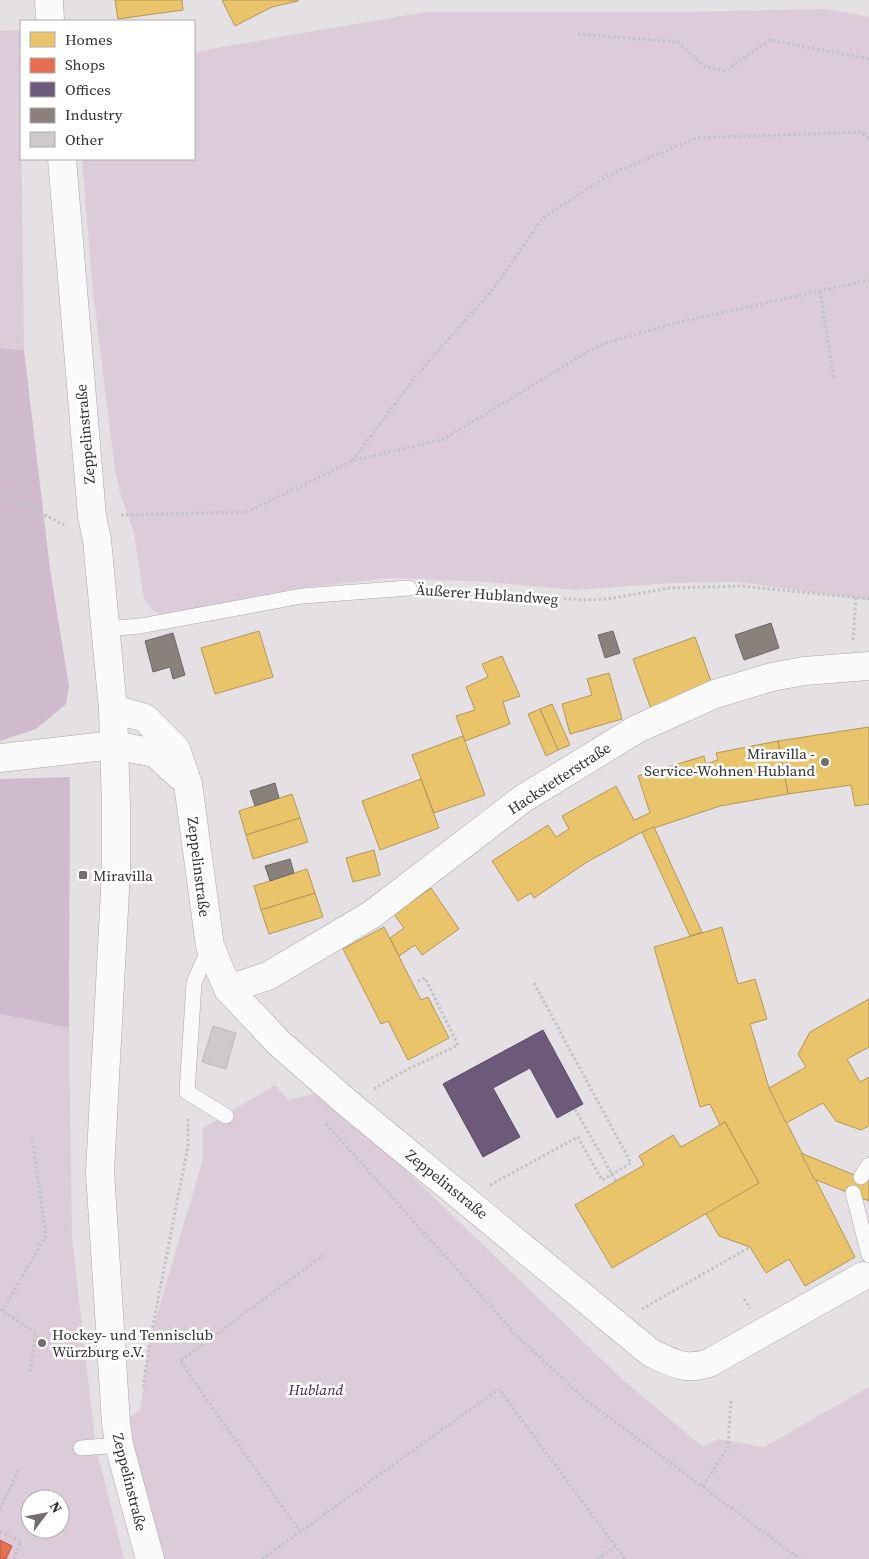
<svg xmlns="http://www.w3.org/2000/svg" width="869" height="1559" font-family="'Source Serif 4',serif">
<rect width="100%" height="100%" fill="#e5e0e4"/>
<g fill="#dcccd9" fill-rule="evenodd">
<polygon points="826,9 869,17 869,600 738,582 672,583 575,590 488,582 390,578 292,589 190,618 166,617 153,611 144,599 134,533 120,493 115,470 93,292 82,159 194,159 194,52 425,12 673,12"/>
<polygon points="20,30 24,350 0,348 0,31"/>
<path d="M 0,1014 L 69,1028 L 72,1238 L 96,1448 L 124,1559 L 0,1559 ZM 30,1499 L 60,1499 L 60,1529 L 30,1529 Z"/>
<polygon points="275,1085 288,1100 313,1094 316,1091 385,1150 623,1380 703,1447 718,1439 764,1447 869,1387 869,1559 150,1559 116,1423 140,1411 151,1335 203,1159 202,1129"/>
</g>
<g fill="#d0bacd">
<polygon points="0,348 24,350 50,569 69,687 66,704 36,729 0,741"/>
<polygon points="70,777 69,1028 0,1014 0,779"/>
</g>
<g fill="#e9c46a" stroke="#b29759">
<polygon points="115,0 182,0 183,10 118,19"/>
<polygon points="222,0 298,0 298,1 272,7 235,26"/>
<polygon points="259,631 273,677 215,694 201,648"/>
<polygon points="695,637 713,687 651,709 633,659"/>
<polygon points="502,656 520,696 503,702 510,724 465,741 456,716 475,710 466,687 488,677 482,664"/>
<polygon points="609,673 622,719 570,734 562,704 592,695 587,679"/>
<polygon points="552,704 570,745 558,750 540,709"/>
<polygon points="540,709 558,750 546,756 528,714"/>
<polygon points="869,727 869,804 855,806 851,785 788,794 778,741"/>
<polygon points="463,736 485,795 434,813 412,755"/>
<polygon points="778,741 788,794 720,806 642,832 587,862 534,898 531,893 518,901 492,861 548,825 556,837 569,829 562,816 616,786 634,820 650,813 638,776 704,756 706,764 718,760 716,753"/>
<polygon points="421,779 439,828 380,850 362,801"/>
<polygon points="292,794 300,818 246,835 239,811"/>
<polygon points="300,818 308,842 253,859 246,835"/>
<polygon points="654,827 702,932 690,936 642,832"/>
<polygon points="374,850 380,875 353,882 346,858"/>
<polygon points="307,869 315,893 261,910 254,886"/>
<polygon points="431,888 459,929 422,955 415,945 399,956 390,938 404,928 394,914"/>
<polygon points="315,893 323,917 269,934 261,910"/>
<polygon points="384,927 421,1000 428,997 449,1038 408,1060 388,1021 381,1024 343,949"/>
<polygon points="722,927 738,984 755,979 767,1019 750,1024 769,1088 855,1257 805,1286 789,1259 766,1273 750,1247 719,1236 705,1212 759,1183 725,1122 720,1125 710,1104 700,1107 654,947"/>
<polygon points="869,999 869,1047 847,1059 860,1082 869,1077 869,1126 861,1130 836,1121 823,1103 786,1123 769,1088 806,1067 798,1054 810,1032"/>
<polygon points="725,1122 759,1183 612,1268 575,1205 644,1165 639,1156 673,1135 681,1147"/>
<polygon points="801,1153 869,1181 869,1201 814,1179"/>
</g>
<polygon fill="#e76f51" stroke="#b15c48" points="0,1540 12,1546 6,1559 0,1559"/>
<polygon fill="#6d597a" stroke="#5b4c64" points="543,1030 583,1104 557,1118 530,1068 493,1088 520,1137 483,1157 443,1084"/>
<g fill="#8a817c" stroke="#706866">
<polygon points="771,623 779,648 744,660 735,635"/>
<polygon points="613,631 620,653 605,658 598,635"/>
<polygon points="173,633 185,675 173,679 170,667 153,672 145,641"/>
<polygon points="275,783 279,798 255,806 250,791"/>
<polygon points="290,859 294,873 270,881 265,866"/>
</g>
<polygon fill="#cdc9cc" stroke="#bcb9bc" points="213,1026 236,1033 226,1069 202,1062"/>
<g fill="none" stroke-linecap="round" stroke-linejoin="round">
<g stroke="#aaa7aa" stroke-width="16">
<g id="service">
<polyline points="106,629 140,626 302,596 409,588"/>
<polyline points="210,946 194,983 187,1092 226,1116"/>
<polyline points="861,1177 869,1165"/>
<polyline points="853,1193 869,1255"/>
<polyline points="81,1448 119,1445"/>
</g>
</g>
<g stroke="#aaa7aa" stroke-width="29">
<g id="minor">
<path d="M 113,709 L 145,718 L 176,749 L 188,784 L 210,946 L 228,989 L 279,1043 L 351,1106 L 651,1353 C 673,1363 685,1371 709,1363 L 863,1276"/>
<polyline points="0,758 114,745 155,753 180,776"/>
<polyline points="228,989 268,976 371,915 524,798 637,729 715,694 772,677 804,671 869,666"/>
</g>
</g>
<g stroke="#aaa7aa" stroke-width="29">
<g id="tertiary">
<polyline points="49,0 50,21"/>
<polyline points="62,159 92,516 97,540 113,709 116,806 116,872 100,1172 116,1423 119,1445 150,1559"/>
</g>
</g>
<g stroke="#c4c2c4" stroke-width="3" stroke-dasharray="2.5 2.5" stroke-linecap="butt">
<polyline points="578,34 678,42 705,67 725,71 770,40 869,59"/>
<polyline points="820,291 834,379"/>
<polyline points="352,461 415,377 493,289 543,218 609,175 696,138 861,132 869,139"/>
<polyline points="0,492 64,525"/>
<polyline points="121,515 247,512 352,461 444,439 599,345 675,323 869,280"/>
<polyline points="429,590 586,600 607,599 670,588 741,586 869,599"/>
<polyline points="853,640 856,598"/>
<polyline points="374,1089 398,1074 458,1045 425,978 418,981"/>
<polyline points="326,1124 519,1338 587,1401 800,1559"/>
<polyline points="490,1185 578,1137 602,1180 631,1163 534,983"/>
<polyline points="744,1299 750,1308"/>
<polyline points="0,1309 36,1333 30,1372"/>
<polyline points="642,1309 750,1247"/>
<polyline points="2,1311 46,1236 32,1137"/>
<polyline points="143,1387 151,1335 188,1146 188,1117"/>
<polyline points="703,1486 728,1447 731,1399"/>
<polyline points="0,1509 18,1471"/>
<polyline points="0,1532 21,1541 14,1559"/>
<polyline points="300,1532 180,1361 325,1254"/>
<polyline points="262,1559 499,1389 625,1559"/>
<polyline points="597,1559 615,1546"/>
</g>
<use href="#service" stroke="#fbfafb" stroke-width="15"/>
<use href="#minor" stroke="#fbfafb" stroke-width="28"/>
<use href="#tertiary" stroke="#fbfafb" stroke-width="28"/>
<polyline stroke="#c4c2c4" stroke-width="3" stroke-dasharray="2.5 2.5" stroke-linecap="butt" points="575,1109 616,1181"/>
</g>
<g fill="#716d70" stroke="#fff" stroke-width="2">
<circle cx="825" cy="762" r="5"/>
<rect x="78" y="870" width="10" height="10" rx="2.5"/>
<circle cx="42" cy="1343" r="5"/>
</g>
<g text-anchor="middle" dominant-baseline="central" stroke-width="5" stroke-linejoin="round" paint-order="stroke">
<g font-size="15" fill="#322f32" stroke="#fff">
<text transform="translate(85 434) rotate(-95)">Zeppelinstraße</text>
<text transform="translate(487 594) rotate(4)">Äußerer Hublandweg</text>
<text transform="translate(559 778) rotate(-33)">Hackstetterstraße</text>
<text transform="translate(199 867) rotate(83)">Zeppelinstraße</text>
<text transform="translate(447 1184) rotate(39)">Zeppelinstraße</text>
<text transform="translate(130 1482) rotate(76)">Zeppelinstraße</text>
</g>
<g font-size="15" fill="#322f32" stroke="#fff" text-anchor="start">
<text x="815" y="753" text-anchor="end">Miravilla -<tspan x="815" dy="17">Service-Wohnen Hubland</tspan></text>
<text x="93" y="875">Miravilla</text>
<text x="52" y="1334">Hockey- und Tennisclub<tspan x="52" dy="17">Würzburg e.V.</tspan></text>
</g>
<g font-size="15" font-style="italic" fill="#4e204a" stroke="#fff">
<text x="316" y="1389">Hubland</text>
</g>
</g>
<rect x="20" y="20" width="175" height="140" fill="#ffffff" stroke="#adacad"/>
<rect x="30" y="32" width="25" height="15" fill="#e9c46a" stroke="#adacad"/>
<text x="65" y="45" font-size="15" fill="#322f32">Homes</text>
<rect x="30" y="58" width="25" height="15" fill="#e76f51" stroke="#adacad"/>
<text x="65" y="70" font-size="15" fill="#322f32">Shops</text>
<rect x="30" y="82" width="25" height="15" fill="#6d597a" stroke="#adacad"/>
<text x="65" y="95" font-size="15" fill="#322f32">Offices</text>
<rect x="30" y="108" width="25" height="15" fill="#8a817c" stroke="#adacad"/>
<text x="65" y="120" font-size="15" fill="#322f32">Industry</text>
<rect x="30" y="132" width="25" height="15" fill="#cdc9cc" stroke="#adacad"/>
<text x="65" y="145" font-size="15" fill="#322f32">Other</text>
<g transform="translate(45 1514) rotate(58)"><circle r="24" fill="#ffffff" stroke="#adacad"/>
<path d="M0-4L9 19L0 12L-9 19Z" fill="#716d70"/>
<text y="-8" font-size="14" font-weight="bold" text-anchor="middle" fill="#322f32">N</text>
</g>
</svg>
